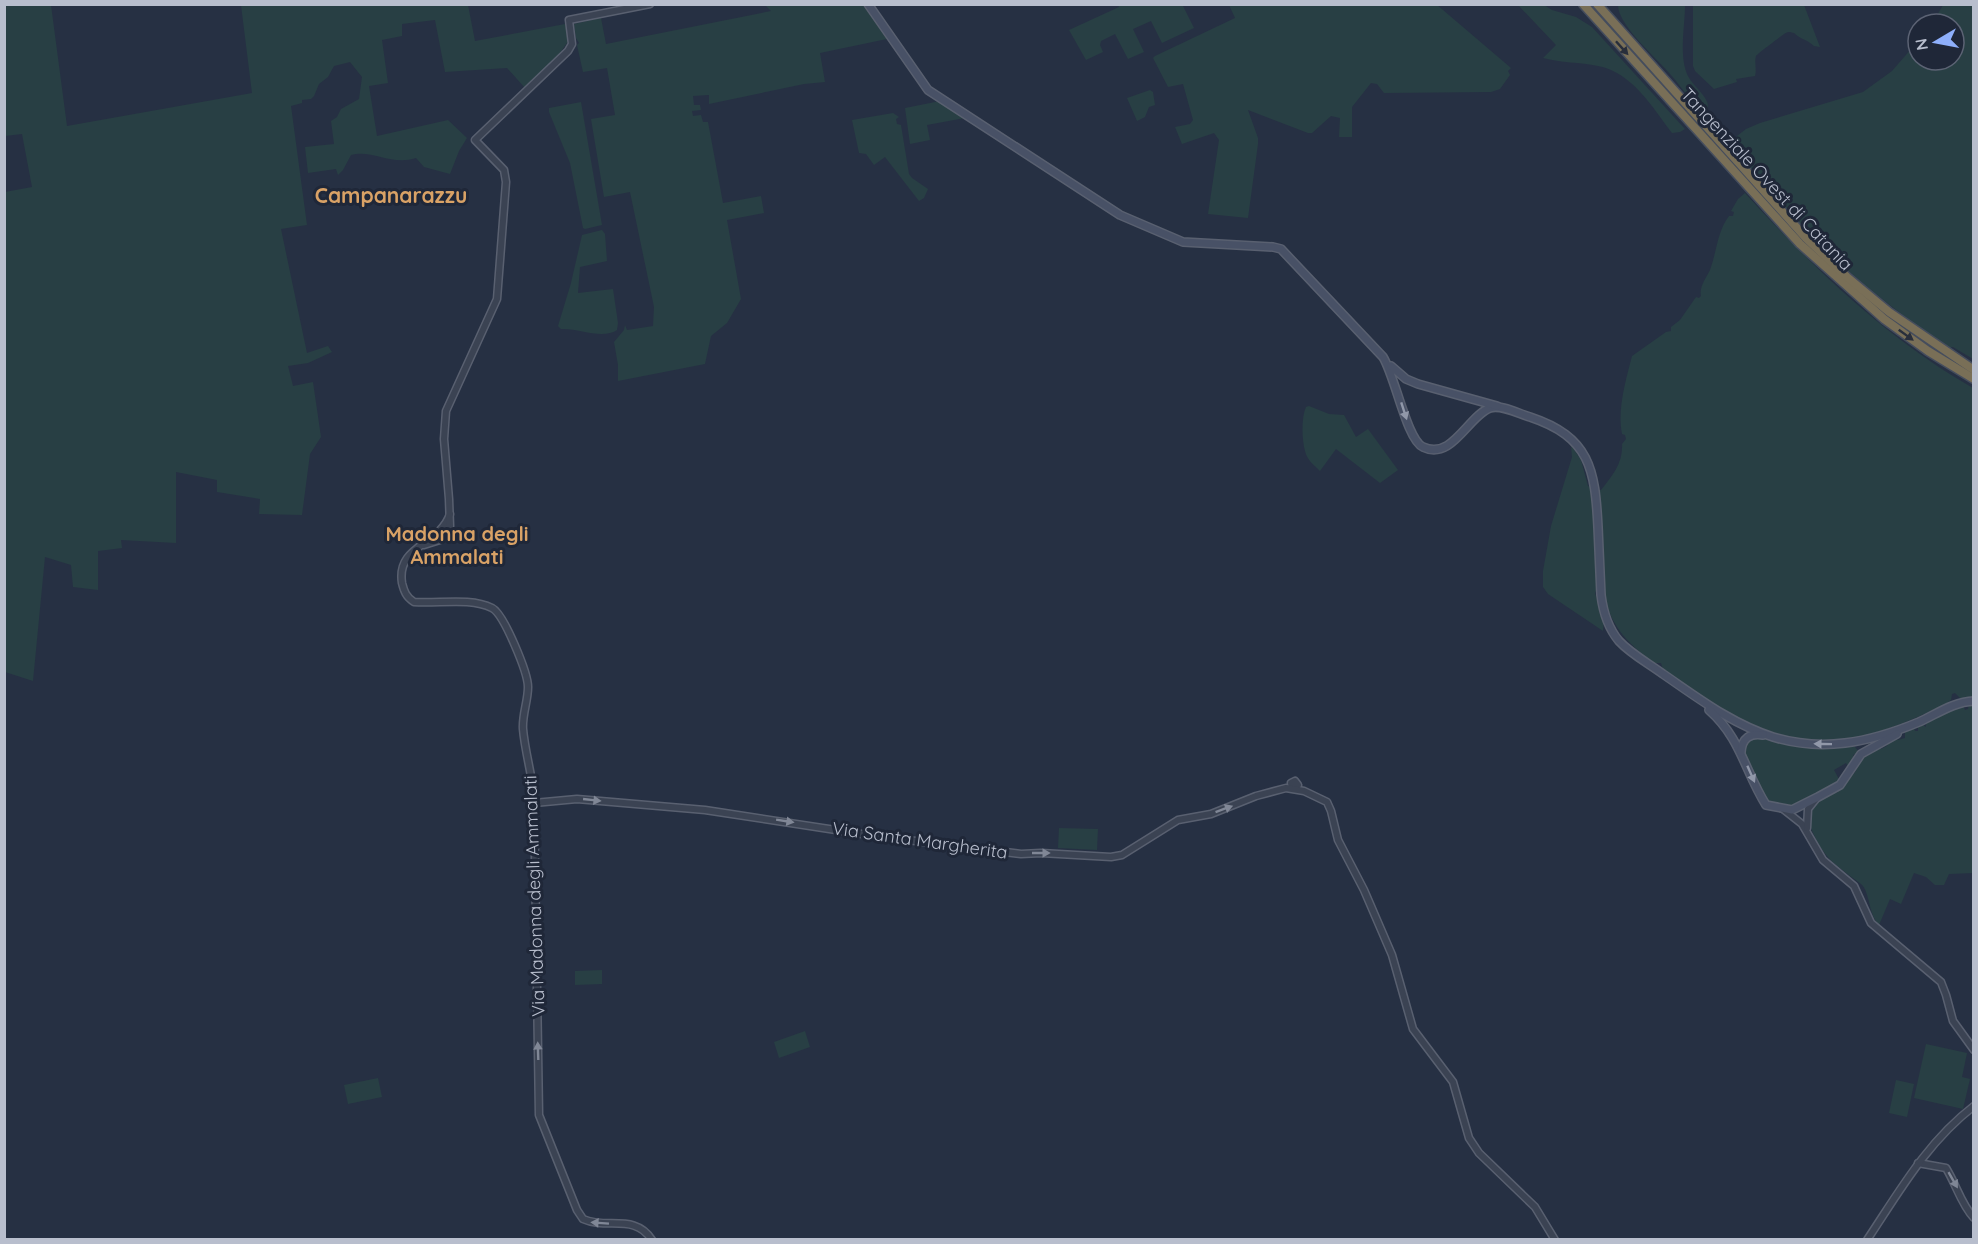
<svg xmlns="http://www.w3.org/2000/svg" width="1978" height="1244" font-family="Quicksand,sans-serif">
<rect width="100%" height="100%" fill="#263043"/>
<g fill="#283f44">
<polygon points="1436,4 1511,68 1508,71 1510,75 1500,89 1491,92 1384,93 1377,84 1371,83 1352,107 1352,137 1339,137 1340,118 1331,116 1312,133 1308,133 1248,110 1258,138 1258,144 1248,218 1208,214 1219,140 1214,133 1182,144 1175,127 1190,124 1193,120 1183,84 1168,87 1153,58 1155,56 1235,18 1229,5"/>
<path d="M 5,5 L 51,5 L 67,126 L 252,93 L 241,5 L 468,5 L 475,41 L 565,24 L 569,40 L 560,53 L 525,88 L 507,68 L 445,72 L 435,20 L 402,24 L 402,36 L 382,40 L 388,83 L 369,86 L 377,136 L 448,120 L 467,138 L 459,151 L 450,174 L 424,167 L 416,158 C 391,166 372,149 351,155 L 343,170 L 338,175 L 336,169 L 308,173 L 305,147 L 334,144 L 331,121 L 337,117 L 341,109 L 359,99 L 362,77 L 350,62 L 334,66 L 328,77 L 319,84 L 314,96 L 311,99 L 302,100 L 302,103 L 291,106 L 307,225 L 281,229 L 307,353 L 328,346 L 332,352 L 308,363 L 288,366 L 293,386 L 313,382 L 321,437 L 310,454 L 302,515 L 259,514 L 260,499 L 217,492 L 217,480 L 176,472 L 176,543 L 121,540 L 122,548 L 98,551 L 98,590 L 73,587 L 71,565 L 45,557 L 33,681 L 5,672 L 5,192 L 32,187 L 22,134 L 5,136 Z"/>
<polygon points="765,5 863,5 887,39 820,53 825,82 804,84 709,104 709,95 693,96 694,105 700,105 701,110 692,111 693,116 701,115 703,122 708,122 723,203 761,196 764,213 727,220 741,299 727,323 711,336 705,364 618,381 618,365 614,342 624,330 625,325 627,330 653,326 654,307 630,192 604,197 591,119 615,115 607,68 583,72 577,45 579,43 576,38 574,24 601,18 606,44 771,11"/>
<polygon points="1118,5 1185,5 1183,6 1194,28 1162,43 1151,21 1133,29 1144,52 1128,59 1115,34 1101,41 1100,45 1103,52 1086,60 1069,30 1119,7"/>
<path d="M 1518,5 L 1544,5 L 1552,10 L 1576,17 L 1592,27 L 1685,129 L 1680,132 L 1672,133 C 1652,107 1633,73 1598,66 C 1580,62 1561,63 1543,58 L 1556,45 Z"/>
<path d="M 1618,5 L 1685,5 C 1685,27 1679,53 1687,74 C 1692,86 1710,97 1708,109 L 1702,114 C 1693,104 1685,92 1676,81 C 1662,62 1618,27 1618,5 Z"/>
<path d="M 1693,5 L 1804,5 L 1820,47 L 1814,46 C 1808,40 1800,39 1794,33 C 1789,32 1789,31 1784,34 C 1780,37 1757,54 1756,56 C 1754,62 1757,69 1755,76 L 1736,79 L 1737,82 L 1714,89 L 1695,71 L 1693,66 Z"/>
<path d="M 1943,5 L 1973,5 L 1973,359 L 1953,347 L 1948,348 C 1907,319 1867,289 1830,254 C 1794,220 1761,181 1728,143 L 1746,129 L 1760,123 L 1863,92 L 1892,71 L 1918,41 L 1918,60 L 1954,60 L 1954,24 L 1932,24 Z"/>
<polygon points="1150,90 1153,92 1155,105 1149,107 1145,117 1137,121 1127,98"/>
<polygon points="940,101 965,118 927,125 930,140 910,144 905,108"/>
<polygon points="581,102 602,225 585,229 583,228 570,163 549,112 549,108"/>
<polygon points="893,113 899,117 896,119 897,124 901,125 909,174 912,178 928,189 924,198 919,201 885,157 874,165 866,154 859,153 852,120"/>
<path d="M 1745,193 C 1812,267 1886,338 1973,388 L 1973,698 L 1961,699 L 1955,693 L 1952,694 L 1951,700 L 1946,704 C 1862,744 1816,757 1729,714 L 1729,711 L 1723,711 L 1663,669 L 1661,663 L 1654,663 C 1627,643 1607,623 1604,588 L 1597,589 L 1595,593 L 1604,622 L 1603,631 L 1548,594 L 1543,587 L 1543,571 L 1551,526 L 1572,457 L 1571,445 L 1581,460 L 1588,486 L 1601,490 C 1613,475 1623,463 1622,444 L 1626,439 L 1625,435 L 1622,434 C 1617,409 1626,380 1632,356 L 1666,332 L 1671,331 L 1671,327 L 1680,320 L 1696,297 L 1699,298 L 1701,296 C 1699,287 1706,278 1710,270 C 1717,251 1717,232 1729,216 L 1733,216 L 1734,212 L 1731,211 L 1738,199 Z"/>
<path d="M 602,230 L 605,234 L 607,261 L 580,267 L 578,293 L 613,289 L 618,323 L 617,330 C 602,340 579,328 561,329 L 558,326 L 571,283 L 582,235 Z"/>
<path d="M 1309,406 L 1329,414 L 1344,415 L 1356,437 L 1368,429 L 1398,470 L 1380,483 L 1336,449 L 1320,471 C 1314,465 1307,460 1305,451 C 1302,440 1301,418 1306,407 Z"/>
<path d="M 1973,703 L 1973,873 L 1949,874 L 1944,885 L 1935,885 L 1926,877 L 1914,873 L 1901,904 L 1890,899 L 1879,925 C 1868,914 1870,891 1861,884 C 1840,868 1825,860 1814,835 C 1810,827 1807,817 1811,808 C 1815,800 1826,796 1833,791 L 1836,793 L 1838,792 L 1838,789 L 1842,790 L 1841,787 L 1856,771 C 1856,758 1868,752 1879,746 L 1881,749 L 1887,746 L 1889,740 L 1895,738 L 1898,740 L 1905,738 L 1905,732 L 1914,728 L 1915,731 L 1918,731 L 1918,726 L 1922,724 L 1926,727 L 1926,722 L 1958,707 L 1963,705 L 1965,710 L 1968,709 L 1969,704 Z"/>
<path d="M 1758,736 C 1796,748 1816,747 1855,747 L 1859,752 L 1853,755 L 1855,758 L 1849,768 L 1846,763 L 1834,770 L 1840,781 L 1836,784 C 1817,794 1787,818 1766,800 L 1744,752 L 1746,741 Z"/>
<polygon points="1059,828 1098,829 1097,850 1058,848"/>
<polygon points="602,970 602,984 575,985 575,971"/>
<polygon points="805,1031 810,1047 779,1058 774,1042"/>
<polygon points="1926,1044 1967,1053 1962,1077 1970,1079 1963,1109 1914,1098"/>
<polygon points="378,1078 382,1097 348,1104 344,1085"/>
<polygon points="1896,1080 1914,1084 1907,1117 1889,1113"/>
</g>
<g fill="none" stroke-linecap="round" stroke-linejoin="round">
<g stroke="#596070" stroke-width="9">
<g id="tertiary">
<path d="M 450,514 C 440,545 396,545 402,583 C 404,591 406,597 414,602 C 438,604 470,597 492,608 C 504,614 528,673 528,687 C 528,701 522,715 523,729 C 525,752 532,774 534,797 L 539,1115 L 577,1210 L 583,1219 C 607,1230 635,1213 652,1240"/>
<polyline points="424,545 440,540 445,536 450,526 449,499 444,439 446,411 497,299 506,182 504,170 475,140 568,51 572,44 569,20 650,4"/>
<polyline points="1292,788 1291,783 1295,781 1298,785 1296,788"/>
<polyline points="534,803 577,799 705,810 875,836 1021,854 1041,853 1111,857 1122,855 1178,820 1211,814 1256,796 1286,788 1304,791 1327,802 1331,811 1338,840 1364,890 1392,955 1413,1029 1453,1082 1469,1138 1479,1153 1535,1207 1555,1240"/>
<polyline points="1783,809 1802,824 1823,860 1854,886 1871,923 1941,982 1946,995 1953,1021 1974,1050"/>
<polyline points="1807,828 1808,809 1816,799"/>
<path d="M 1918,1163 L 1946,1168 C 1956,1184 1961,1204 1974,1218"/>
<path d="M 1867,1240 C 1899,1192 1927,1142 1974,1106"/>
</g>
</g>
<g stroke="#596070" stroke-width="10">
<g id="secondary">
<path d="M 868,4 L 928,90 L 1120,215 L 1183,242 L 1273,247 L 1281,249 L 1383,357 C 1395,376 1407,440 1423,447 C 1452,461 1468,416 1490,408 C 1501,404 1519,414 1530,417 C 1590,437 1595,469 1598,527 C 1599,549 1600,572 1601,595 C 1603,611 1608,628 1619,641 C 1631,654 1648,663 1663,674 C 1698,698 1732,724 1773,737 C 1796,744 1821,746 1845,743 C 1870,740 1895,732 1919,722 C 1937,714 1953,702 1974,701"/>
<polyline points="1391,366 1406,379 1418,384 1497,406"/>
<path d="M 1709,710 C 1741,738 1745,772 1766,805 L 1792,810 L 1818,797 L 1840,785 L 1861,754 L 1897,734"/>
<path d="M 1741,752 C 1742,738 1750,733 1763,735"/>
</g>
</g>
<g stroke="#454d5d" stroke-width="11">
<g id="motorway">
<polyline points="1583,4 1800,244 1884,319 1928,351 1974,379"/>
<polyline points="1597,4 1806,238 1847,277 1889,312 1974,370"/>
</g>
</g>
<use href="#tertiary" stroke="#3b4353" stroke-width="6"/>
<use href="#secondary" stroke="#485166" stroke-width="7"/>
<use href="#motorway" stroke="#796f57" stroke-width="8"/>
</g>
<defs><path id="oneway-solid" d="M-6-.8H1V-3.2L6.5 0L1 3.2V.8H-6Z" transform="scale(1.5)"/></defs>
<g fill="#282e3b">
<use href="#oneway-solid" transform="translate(1622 48) rotate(48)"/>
<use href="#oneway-solid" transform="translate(1906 335) rotate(36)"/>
</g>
<g fill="#9198a9">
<use href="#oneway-solid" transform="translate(1404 411) rotate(72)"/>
<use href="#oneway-solid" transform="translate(1823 744) rotate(-179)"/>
<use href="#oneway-solid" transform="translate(1751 774) rotate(66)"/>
</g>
<g fill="#808796">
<use href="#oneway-solid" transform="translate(592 800) rotate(6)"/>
<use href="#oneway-solid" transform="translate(1224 809) rotate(-20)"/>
<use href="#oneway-solid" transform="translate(785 821) rotate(9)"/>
<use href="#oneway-solid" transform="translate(1041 853)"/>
<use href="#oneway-solid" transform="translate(538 1051) rotate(-92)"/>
<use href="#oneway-solid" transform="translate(1953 1180) rotate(60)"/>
<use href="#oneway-solid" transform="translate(600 1223) rotate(-176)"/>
</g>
<g text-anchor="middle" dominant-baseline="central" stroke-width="6" stroke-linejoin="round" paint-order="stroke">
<g font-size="18" fill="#b8becd" stroke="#1f2738">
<text transform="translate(1767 179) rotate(47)">Tangenziale Ovest di Catania</text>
<text transform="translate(920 840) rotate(8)">Via Santa Margherita</text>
<text transform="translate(534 896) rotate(-92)">Via Madonna degli Ammalati</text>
</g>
<g font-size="20" font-weight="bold" fill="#d9a266" stroke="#1f2738">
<text x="457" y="533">Madonna degli<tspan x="457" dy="23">Ammalati</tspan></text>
</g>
<g font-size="21" font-weight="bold" fill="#d9a266" stroke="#1f2738">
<text x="391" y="195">Campanarazzu</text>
</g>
</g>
<rect width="1978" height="1244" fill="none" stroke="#b8becd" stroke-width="12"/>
<g transform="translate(1936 42) rotate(260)"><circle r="28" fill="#1f2738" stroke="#5c6374" stroke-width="1.5"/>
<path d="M0-4.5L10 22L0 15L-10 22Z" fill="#8eaffb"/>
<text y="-9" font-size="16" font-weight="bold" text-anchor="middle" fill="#b8becd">N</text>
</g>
</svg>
